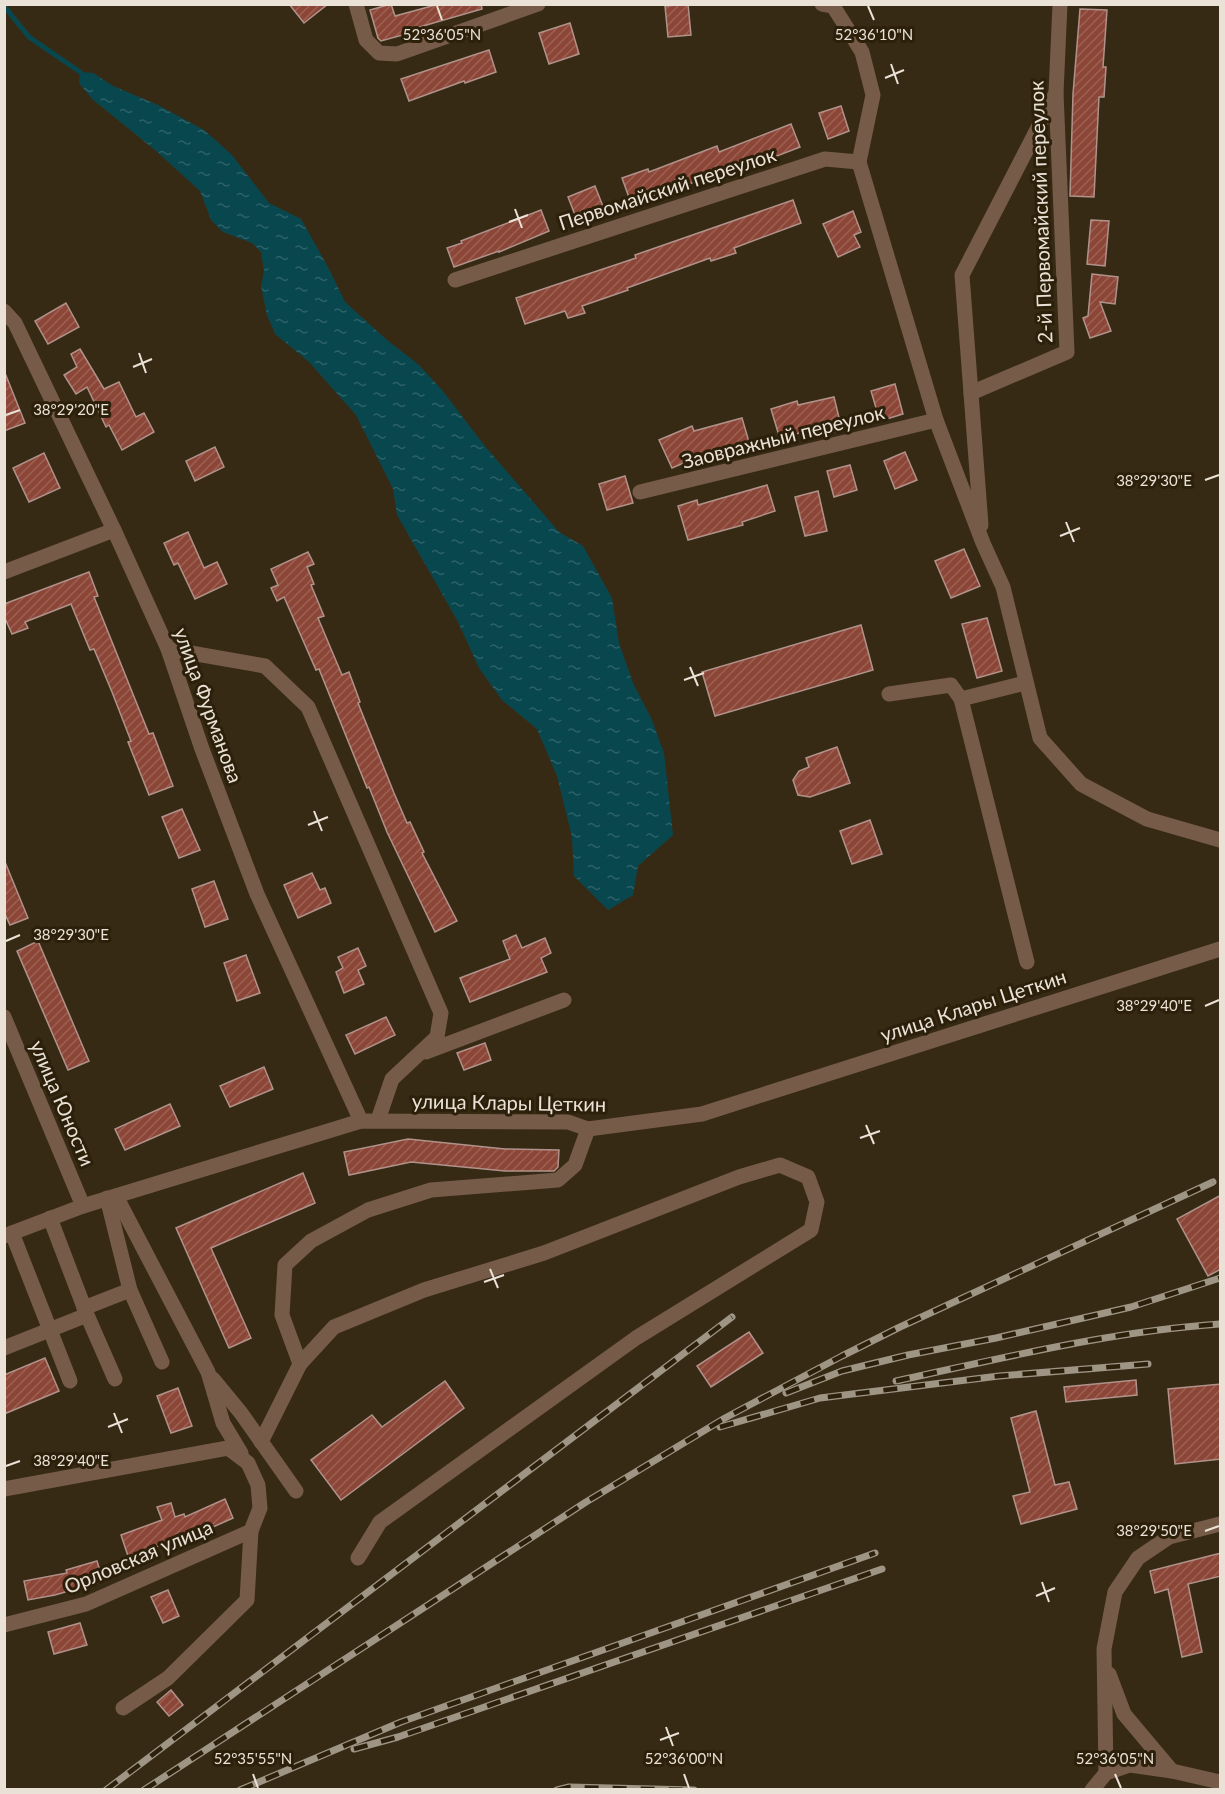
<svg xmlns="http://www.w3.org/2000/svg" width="1225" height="1794" font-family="Lato,sans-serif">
<defs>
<pattern id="water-ripples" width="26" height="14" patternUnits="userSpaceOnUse" patternTransform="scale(1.5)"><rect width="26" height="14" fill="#09474f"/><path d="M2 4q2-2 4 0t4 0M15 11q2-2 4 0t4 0" fill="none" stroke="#2d6168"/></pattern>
<pattern id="building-hatch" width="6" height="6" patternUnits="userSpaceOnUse" patternTransform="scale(1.5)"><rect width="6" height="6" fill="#8c4637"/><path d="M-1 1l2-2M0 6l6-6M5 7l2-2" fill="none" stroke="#9c6053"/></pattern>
</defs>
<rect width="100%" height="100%" fill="#362a15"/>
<polygon fill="url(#water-ripples)" points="80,72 93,73 113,86 158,105 204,130 232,155 269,203 301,219 329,269 345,302 387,340 419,365 442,390 484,445 559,532 583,546 612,598 619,643 633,683 652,720 664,753 673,835 638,866 633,895 608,910 574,876 572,837 557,776 537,729 502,700 479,668 457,620 397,515 393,489 356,415 309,362 275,334 267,315 261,286 264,271 261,252 252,243 223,232 211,220 200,191 155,150 92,99 79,83"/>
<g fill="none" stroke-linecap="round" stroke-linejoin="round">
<polyline stroke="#09474f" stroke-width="5" points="4,6 29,37 80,72"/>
</g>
<g fill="url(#building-hatch)" stroke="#b1928b" stroke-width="1.5">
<polygon points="289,4 328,4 304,23"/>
<polygon points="391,4 395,16 439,4 481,4 482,9 416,28 417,31 381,41 378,38 370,10"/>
<polygon points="688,4 691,35 668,37 665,6"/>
<polygon points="1080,9 1107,10 1103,67 1106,67 1104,97 1099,97 1094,197 1070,196 1073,94"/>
<polygon points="570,23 579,54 549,64 539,33"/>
<polygon points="489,50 496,72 465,83 464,81 409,101 401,79"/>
<polygon points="841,106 849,131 828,139 819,113"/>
<polygon points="791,124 800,147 751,166 749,161 676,189 631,203 622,178 648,169 649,172 717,146 719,152"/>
<polygon points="595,186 604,209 577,220 568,197"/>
<polygon points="793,200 801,223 734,248 736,253 711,261 710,258 627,288 628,290 582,306 585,313 568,318 565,311 525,324 516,298 636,258 635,255"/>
<polygon points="541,210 549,231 499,252 499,251 454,267 447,248 462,243 461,241"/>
<polygon points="853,211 861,232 854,235 860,247 838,257 823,224"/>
<polygon points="1091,220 1109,221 1105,266 1087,264"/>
<polygon points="1092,274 1118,277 1115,304 1100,302 1111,331 1090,338 1083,318 1088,316"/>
<polygon points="66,303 79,327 48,344 35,321"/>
<polygon points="80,349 104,389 119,382 136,417 144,413 154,432 122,450 109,425 106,427 87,387 76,394 64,375 77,367 71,354"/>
<polygon points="5,373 25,423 4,431 4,374"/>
<polygon points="895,384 903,414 880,421 871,391"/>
<polygon points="834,397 842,430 814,437 812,429 780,439 771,409 797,401 798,405"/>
<polygon points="742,418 749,442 705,454 672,468 659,440 692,426 694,431"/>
<polygon points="215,447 224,467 195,481 186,461"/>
<polygon points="905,452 917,480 895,489 884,461"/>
<polygon points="44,453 60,488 29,502 13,468"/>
<polygon points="850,465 857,490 834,497 827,471"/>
<polygon points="625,476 633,503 607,510 599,484"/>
<polygon points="767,485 775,511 742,522 743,525 688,540 678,506 697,500 698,505"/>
<polygon points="818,491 827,531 805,536 795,497"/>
<polygon points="188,532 204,568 217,562 227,584 195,599 178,563 174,565 164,543"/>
<polygon points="964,549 980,586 951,598 935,561"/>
<polygon points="308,552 314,564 307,567 314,584 311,585 324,616 318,618 342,675 349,672 360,702 358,703 394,793 407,823 410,822 424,852 422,853 457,921 435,932 387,832 369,787 367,788 319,669 316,670 284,597 277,601 271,588 278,585 271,569"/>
<polygon points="89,572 98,596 94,597 149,734 153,733 173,786 149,795 128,742 131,741 112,692 94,649 90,650 71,604 25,622 28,628 12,634 4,616 4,604"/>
<polygon points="987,618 1002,671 977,678 962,624"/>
<polygon points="861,625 873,670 715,716 702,672"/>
<polygon points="837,747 850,783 810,797 798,795 793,780 799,771 809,767 806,758"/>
<polygon points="182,809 200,850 179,858 162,817"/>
<polygon points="870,820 882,854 852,864 840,831"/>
<polygon points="5,862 28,918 10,925 4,912"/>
<polygon points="312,873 320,890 325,888 331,903 298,918 284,885"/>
<polygon points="214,881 228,919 205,927 192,889"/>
<polygon points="516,935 522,948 545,938 551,953 541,958 547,972 470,1002 460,978 510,959 503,941"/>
<polygon points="38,941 89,1061 68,1070 17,951"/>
<polygon points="358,948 366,966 358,970 364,984 344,993 336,972 343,968 338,957"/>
<polygon points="246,955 260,993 237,1001 224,963"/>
<polygon points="386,1017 395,1035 355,1054 346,1035"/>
<polygon points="485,1043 491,1060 464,1070 457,1053"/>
<polygon points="264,1067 273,1089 230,1107 220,1086"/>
<polygon points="170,1104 180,1126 125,1150 115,1129"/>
<polygon points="408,1139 505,1149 559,1150 558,1167 554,1171 505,1171 411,1162 349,1175 344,1152"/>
<polygon points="303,1173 315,1203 211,1248 251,1338 229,1348 176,1228"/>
<polygon points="1221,1195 1221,1269 1208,1276 1177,1219"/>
<polygon points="749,1332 763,1353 711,1387 697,1366"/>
<polygon points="45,1358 59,1391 4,1414 4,1375"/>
<polygon points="1136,1380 1137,1395 1066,1402 1064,1387"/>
<polygon points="445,1381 464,1408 341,1500 311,1460 372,1415 382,1427"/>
<polygon points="1221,1384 1221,1459 1175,1464 1168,1389"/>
<polygon points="178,1388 192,1426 171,1433 157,1396"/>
<polygon points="1036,1411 1055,1485 1069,1482 1077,1509 1021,1524 1013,1496 1030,1492 1011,1418"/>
<polygon points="225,1499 233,1518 204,1531 128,1556 121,1535 162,1520 157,1507 171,1503 175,1517 184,1514 185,1517"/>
<polygon points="1221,1553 1221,1576 1188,1584 1202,1652 1182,1657 1168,1589 1155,1593 1150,1571"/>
<polygon points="97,1561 103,1581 55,1595 28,1600 24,1581 67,1573 66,1570"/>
<polygon points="168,1590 179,1616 163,1623 151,1597"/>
<polygon points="80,1623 87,1645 54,1654 48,1632"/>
<polygon points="171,1690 183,1705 169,1716 157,1702"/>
</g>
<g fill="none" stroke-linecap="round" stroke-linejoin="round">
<g stroke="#765b49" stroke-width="15">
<polyline points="356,4 366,40 379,53 397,54 538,4"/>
<polyline points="822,4 833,6 862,52 873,95 859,162 936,420 983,543 1003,587 1040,738 1081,784 1147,819 1220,840"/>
<polyline points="455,280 825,159 859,162"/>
<polyline points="4,311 15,323 114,530 168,649 202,749 257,894 361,1121"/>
<polyline points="971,393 1067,352 1056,93 1060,4"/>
<polyline points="640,492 936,420"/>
<polyline points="981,525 962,275 1056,93"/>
<polyline points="4,572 114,530"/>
<polyline points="168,649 265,666 308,707 441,1013 437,1037 392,1079 378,1120"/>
<polyline points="889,694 951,685 961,699 1025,683"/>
<polyline points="961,699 1027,962"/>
<polyline points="4,1017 83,1206"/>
<polyline points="426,1052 564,1000"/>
<polyline points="116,1196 208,1372 223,1423 241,1453"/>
<polyline points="107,1198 130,1290 162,1362"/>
<polyline points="50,1218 87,1315 115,1379"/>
<polyline points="12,1233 70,1381"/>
<polyline points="4,1236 83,1206 361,1121 568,1122 588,1129 702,1114 1220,949"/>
<polyline points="84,1308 130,1290"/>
<polyline points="4,1348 87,1315"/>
<polyline points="300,1364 282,1315 285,1265 311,1241 368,1210 431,1190 558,1180 575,1165 588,1129"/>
<polyline points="213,1379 241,1413 296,1491"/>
<polyline points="261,1442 300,1364 334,1327 424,1290 544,1253 739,1177 780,1165 808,1177 817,1202 811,1230 636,1338 380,1522 358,1558"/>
<polyline points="4,1489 228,1448 248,1463 258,1485 260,1508 251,1531 247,1600 168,1678 123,1708"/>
<polyline points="4,1625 86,1604 251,1531"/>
<polyline points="1109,1674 1124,1714 1172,1771"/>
<polyline points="1106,1773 1104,1649 1115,1592 1138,1558 1169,1537 1220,1524"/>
<polyline points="1092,1790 1106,1773 1130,1765 1172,1771 1220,1782"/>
</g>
<g stroke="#9f9585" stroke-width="7">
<g id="rail">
<path d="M 896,1381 C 1002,1358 1113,1331 1220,1324"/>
<polyline points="786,1393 842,1371 908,1355 996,1338 1131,1307 1220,1278"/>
<polyline points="720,1427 820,1398 999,1376 1148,1364"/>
<polyline points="354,1749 398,1737 882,1569"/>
<polyline points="106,1790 732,1317"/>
<polyline points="144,1790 586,1502 725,1418 842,1356 900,1327 1213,1182"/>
<polyline points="240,1790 401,1722 875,1553"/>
<polyline points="557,1790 569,1787 694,1790"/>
</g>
</g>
<use href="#rail" stroke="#2c200b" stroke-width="4.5" stroke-dasharray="14" stroke-linecap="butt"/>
</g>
<path fill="none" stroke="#eae2d6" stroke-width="2" d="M 437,6 L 442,20M 868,6 L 874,20M 891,64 L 898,84M 885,78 L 904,70M 515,209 L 522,228M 509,222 L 528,215M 139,353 L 146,373M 133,367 L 152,359M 6,415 L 20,410M 1205,480 L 1219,475M 1066,522 L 1074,542M 1060,536 L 1080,528M 690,667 L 698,686M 684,680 L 704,673M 314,811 L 322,831M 308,825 L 328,817M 6,941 L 20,935M 1205,1006 L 1219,1000M 866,1125 L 874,1144M 860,1138 L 880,1131M 490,1269 L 498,1288M 484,1282 L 504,1275M 114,1413 L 122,1433M 108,1427 L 128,1419M 6,1466 L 20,1461M 1205,1531 L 1219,1526M 1042,1582 L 1049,1602M 1036,1596 L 1055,1588M 666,1727 L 673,1746M 660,1740 L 679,1733M 253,1774 L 258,1788M 684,1774 L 689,1788M 1115,1774 L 1121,1788"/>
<g text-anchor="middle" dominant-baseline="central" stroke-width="6" stroke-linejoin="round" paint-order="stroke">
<g font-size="20" fill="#eae2d6" stroke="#2c200b">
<text transform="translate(667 188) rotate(-18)">Первомайский переулок</text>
<text transform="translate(1040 212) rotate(-92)">2-й Первомайский переулок</text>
<text transform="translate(783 436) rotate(-14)">Заовражный переулок</text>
<text transform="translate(209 705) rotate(70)">улица Фурманова</text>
<text transform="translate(973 1005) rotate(-18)">улица Клары Цеткин</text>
<text transform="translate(509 1102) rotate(1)">улица Клары Цеткин</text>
<text transform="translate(63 1103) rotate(67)">улица Юности</text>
<text transform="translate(138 1556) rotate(-23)">Орловская улица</text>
</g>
</g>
<g font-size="15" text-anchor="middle" fill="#eae2d6" stroke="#2c200b" stroke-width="6" stroke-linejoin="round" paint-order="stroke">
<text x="874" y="40">52°36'10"N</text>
<text x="442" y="40">52°36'05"N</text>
<text x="71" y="415">38°29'20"E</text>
<text x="1154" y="486">38°29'30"E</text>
<text x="71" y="940">38°29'30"E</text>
<text x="1154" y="1011">38°29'40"E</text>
<text x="71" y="1466">38°29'40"E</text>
<text x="1154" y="1536">38°29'50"E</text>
<text x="253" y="1764">52°35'55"N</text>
<text x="684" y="1764">52°36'00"N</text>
<text x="1115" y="1764">52°36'05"N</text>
</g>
<rect width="1225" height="1794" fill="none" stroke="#eae2d6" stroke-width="12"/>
</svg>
